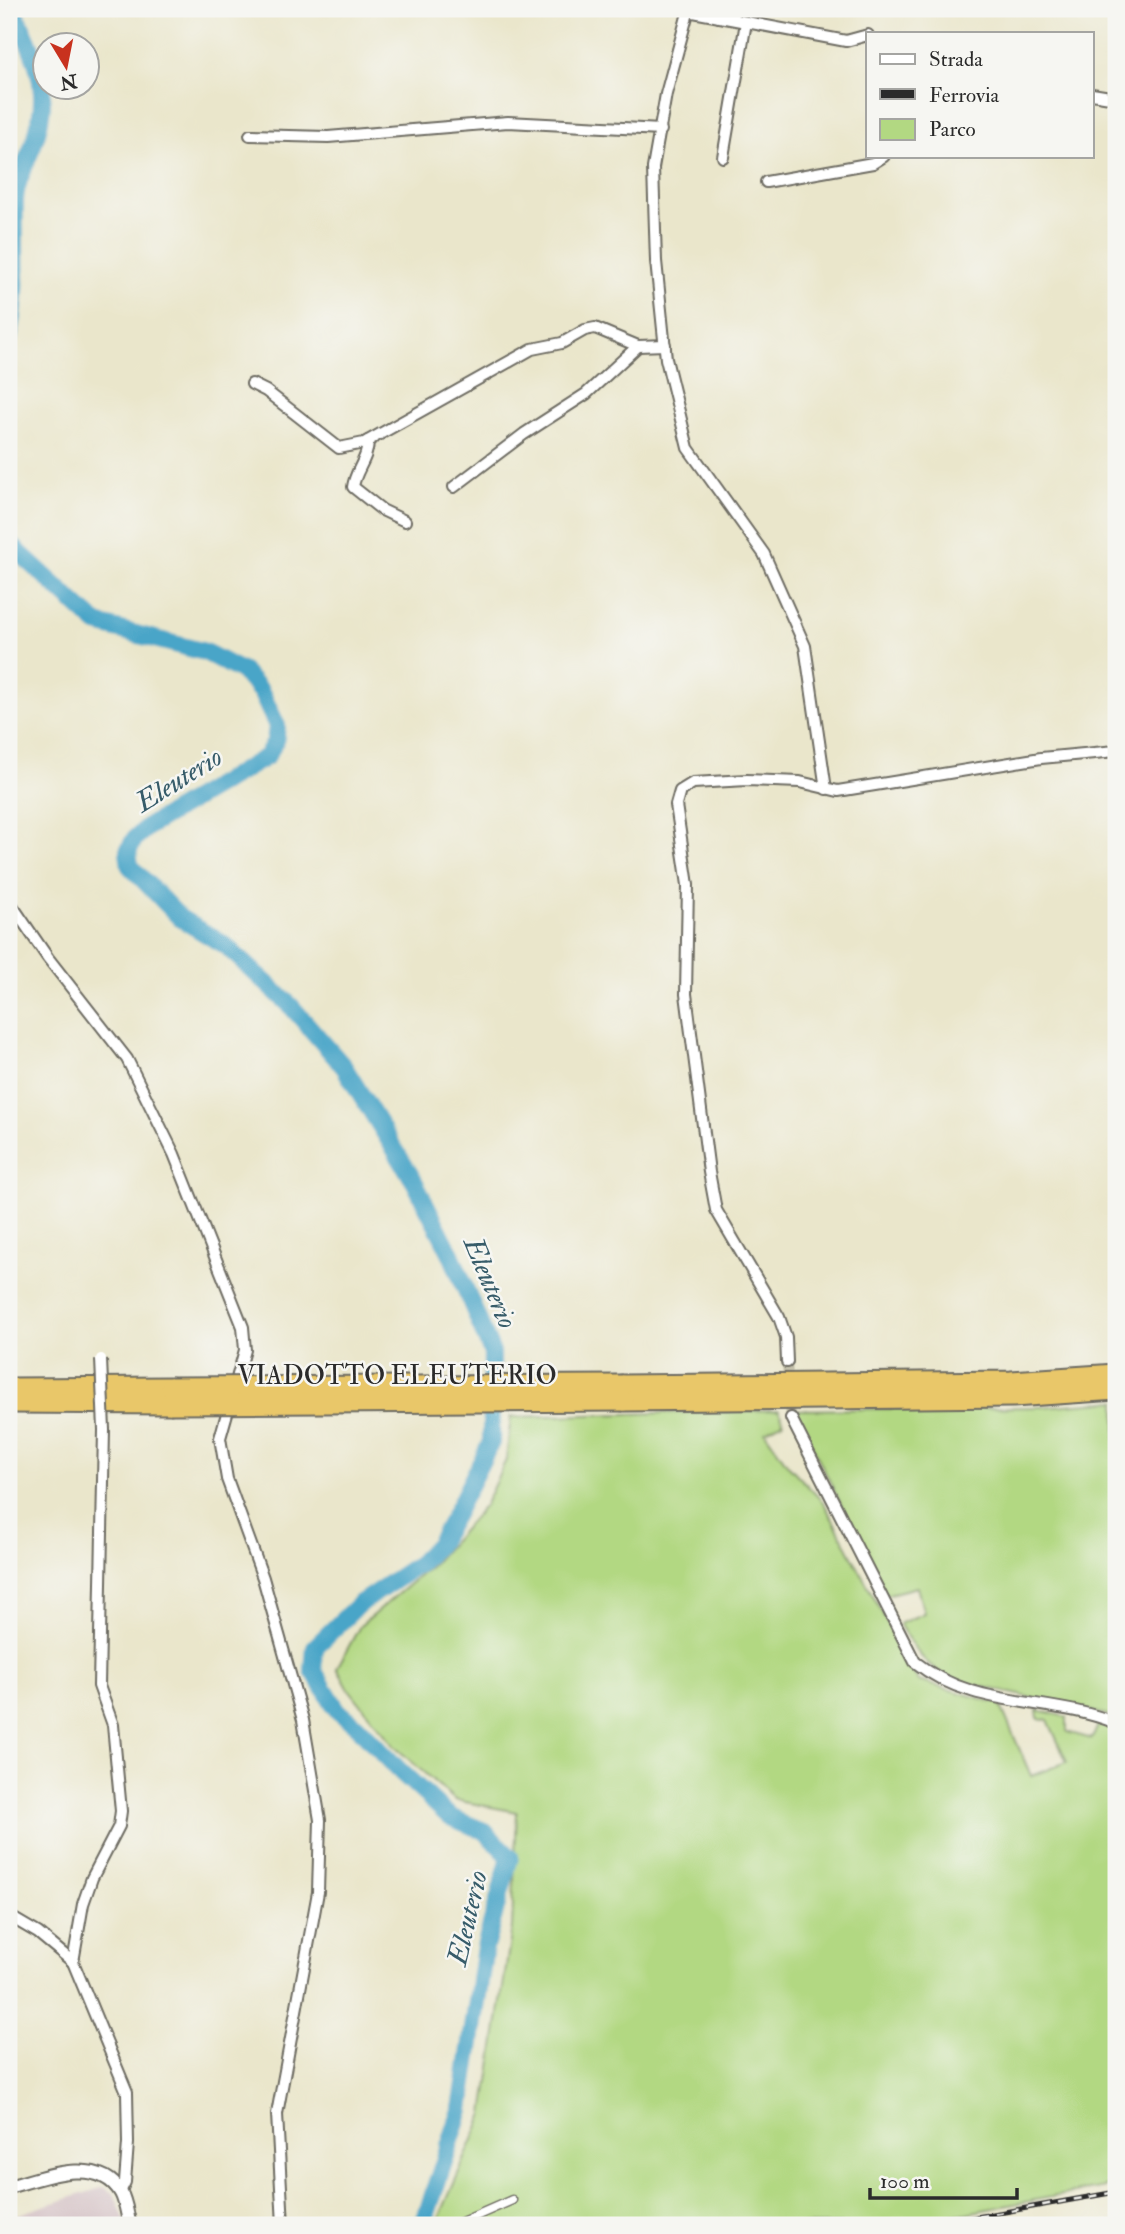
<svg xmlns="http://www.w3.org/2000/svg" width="1125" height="2234" font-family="'IM FELL Double Pica',serif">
<rect width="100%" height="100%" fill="#f6f6f2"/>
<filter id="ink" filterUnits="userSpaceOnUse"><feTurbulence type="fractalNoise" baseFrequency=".0143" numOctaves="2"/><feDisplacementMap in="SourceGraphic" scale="14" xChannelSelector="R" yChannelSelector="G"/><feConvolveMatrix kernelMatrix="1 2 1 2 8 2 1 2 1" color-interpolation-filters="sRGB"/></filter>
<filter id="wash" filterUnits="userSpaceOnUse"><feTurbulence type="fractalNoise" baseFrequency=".00686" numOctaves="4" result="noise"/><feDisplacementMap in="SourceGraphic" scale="28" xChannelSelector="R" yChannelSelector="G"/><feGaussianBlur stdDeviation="1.57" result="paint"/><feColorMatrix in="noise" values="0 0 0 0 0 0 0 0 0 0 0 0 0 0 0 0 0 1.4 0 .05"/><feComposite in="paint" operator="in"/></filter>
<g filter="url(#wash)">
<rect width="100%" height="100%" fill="#eae6cb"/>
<polygon fill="#d2bec2" points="104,2187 114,2194 127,2225 9,2225 9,2217"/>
<g fill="#b2d882" stroke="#6e8256" stroke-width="2">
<path d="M 1116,1401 L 1116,1717 L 953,1680 C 926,1667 914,1649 899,1624 L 924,1613 L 917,1587 L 885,1595 L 795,1410 L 1040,1407 Z"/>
<polygon points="779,1410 783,1422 765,1432 788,1465 824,1503 918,1681 1000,1704 1031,1776 1067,1762 1048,1720 1038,1718 1037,1710 1067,1717 1067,1732 1092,1739 1099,1723 1116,1728 1116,2185 903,2225 436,2225 484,2114 512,1927 517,1812 455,1800 395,1747 348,1688 337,1668 360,1626 432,1565 484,1506 506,1460 511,1417"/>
</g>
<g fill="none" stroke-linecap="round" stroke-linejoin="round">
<g stroke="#4aa5c8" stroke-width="18">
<path d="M 9,338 C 20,293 13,247 15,201 C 15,183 27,162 33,145 C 54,88 36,59 13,9"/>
<polyline points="9,543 97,624 205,652 243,672 261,692 277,726 275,742 266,757 149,826 135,838 128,851 130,866 180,918 226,946 290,1005 344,1067 414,1181 451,1254 492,1353 491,1442 455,1514 438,1544 420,1563 359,1604 315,1647 313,1670 338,1711 357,1726 401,1772 450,1817 484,1831 510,1857 485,1947 461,2110 423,2225"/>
</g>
</g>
</g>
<g filter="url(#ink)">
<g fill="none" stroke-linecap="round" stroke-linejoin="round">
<polyline stroke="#c4c1ab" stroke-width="10" stroke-dasharray="10 5" stroke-linecap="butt" points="787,1362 791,1418"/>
<g stroke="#6e6c63" stroke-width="11">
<polyline id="pedestrian" points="455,2225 512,2200"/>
</g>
<g stroke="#6e6c63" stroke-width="14">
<g id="minor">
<polyline points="689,9 666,94 653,168 656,261 666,359 688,448 764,554 805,646 826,789"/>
<polyline points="688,11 846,41 868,35"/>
<polyline points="719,17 739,9"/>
<polyline points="1092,94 1116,98"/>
<polyline points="250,135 328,137 508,122 661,130"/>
<polyline points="723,157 746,22"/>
<polyline points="766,182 873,163 884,156"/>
<polyline points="252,384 266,391 339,448 364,443 532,349 562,343 585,330 595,328 638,346 665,345"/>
<path d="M 368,441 C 368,460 355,470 353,487 L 382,510 L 405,521"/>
<polyline points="454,487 524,434 586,394 638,346"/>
<polyline points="9,901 48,958 127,1059 174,1154 243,1327 245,1350 220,1438 227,1479 263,1578 303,1720 320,1820 318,1892 277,2114 283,2225"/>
<polyline points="787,1362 786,1337 779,1317 716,1210 709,1172 686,994 688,885 676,805 680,791 693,783 747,780 800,782 838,791 1041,758 1116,751"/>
<path d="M 791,1418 L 915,1662 C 975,1710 1049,1696 1116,1723"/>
<polyline points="104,1430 99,1686 113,1725 121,1811 119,1826 92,1878 83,1904 73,1962 127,2092 128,2143 125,2182 120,2192"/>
<polyline points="9,1916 38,1933 73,1962"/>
</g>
</g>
<g stroke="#6e6c63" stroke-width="16">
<path id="tertiary" d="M 9,2187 C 40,2178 99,2154 121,2193 C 126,2202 127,2215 130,2225"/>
</g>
<g stroke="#6e6c63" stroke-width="23">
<g id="motorway">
<polyline points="622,1385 1011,1381 1116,1374"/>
<polyline points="9,1388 171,1387"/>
<polyline points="623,1401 1013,1397 1116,1390"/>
<polyline points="9,1403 170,1404"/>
</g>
</g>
<use href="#pedestrian" stroke="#fff" stroke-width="8"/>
<use href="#minor" stroke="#fff" stroke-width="10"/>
<use href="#tertiary" stroke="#fff" stroke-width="12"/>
<use href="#motorway" stroke="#e9c769" stroke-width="19"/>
<g stroke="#2b2b2b" stroke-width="5">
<polyline id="rail" points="932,2225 1116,2192"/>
</g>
<use href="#rail" stroke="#f6f6f2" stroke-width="2.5" stroke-dasharray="8" stroke-linecap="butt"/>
<g stroke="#6e6c63" stroke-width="14" stroke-linecap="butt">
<polyline id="minor-bridge" points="101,1359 104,1430"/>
</g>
<g stroke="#6e6c63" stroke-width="23" stroke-linecap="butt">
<g id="motorway-bridge">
<polyline points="171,1387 622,1385"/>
<polyline points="170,1404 623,1401"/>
</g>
</g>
<use href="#minor-bridge" stroke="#fff" stroke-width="10"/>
<use href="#motorway-bridge" stroke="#e9c769" stroke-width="19"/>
</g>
</g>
<g text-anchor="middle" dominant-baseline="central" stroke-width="5" stroke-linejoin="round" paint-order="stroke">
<g font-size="26" fill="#2b2b2b" stroke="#f6f6f2">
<text x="397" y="1376">VIADOTTO ELEUTERIO</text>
</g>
<g font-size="28" font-style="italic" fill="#375c6a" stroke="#f6f6f2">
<text transform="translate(179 780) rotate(-32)">Eleuterio</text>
<text transform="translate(490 1283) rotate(67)">Eleuterio</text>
<text transform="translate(468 1918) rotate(-77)">Eleuterio</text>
</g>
</g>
<rect width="1125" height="2234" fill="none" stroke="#f6f6f2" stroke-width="35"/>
<rect x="866" y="32" width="228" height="126" fill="#f6f6f2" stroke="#a5a5a2" stroke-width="2"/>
<rect x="880" y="54" width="35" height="10" fill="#ffffff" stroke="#a5a5a2" stroke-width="2"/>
<text x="929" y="66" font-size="21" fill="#2b2b2b">Strada</text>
<rect x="880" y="89" width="35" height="10" fill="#2b2b2b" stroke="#a5a5a2" stroke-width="2"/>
<text x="929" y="102" font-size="21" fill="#2b2b2b">Ferrovia</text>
<rect x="880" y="119" width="35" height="21" fill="#b2d882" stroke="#a5a5a2" stroke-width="2"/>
<text x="929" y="136" font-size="21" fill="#2b2b2b">Parco</text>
<g transform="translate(66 66) rotate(170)"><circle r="33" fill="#f6f6f2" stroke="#a5a5a2" stroke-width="2"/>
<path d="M0-5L12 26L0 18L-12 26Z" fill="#c8321e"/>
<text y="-10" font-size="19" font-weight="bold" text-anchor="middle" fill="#2b2b2b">N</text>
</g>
<path d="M870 2188v10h147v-10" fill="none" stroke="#2b2b2b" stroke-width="3.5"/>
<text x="880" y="2188" font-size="21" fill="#2b2b2b" stroke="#f6f6f2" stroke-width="5" paint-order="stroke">100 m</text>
</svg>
